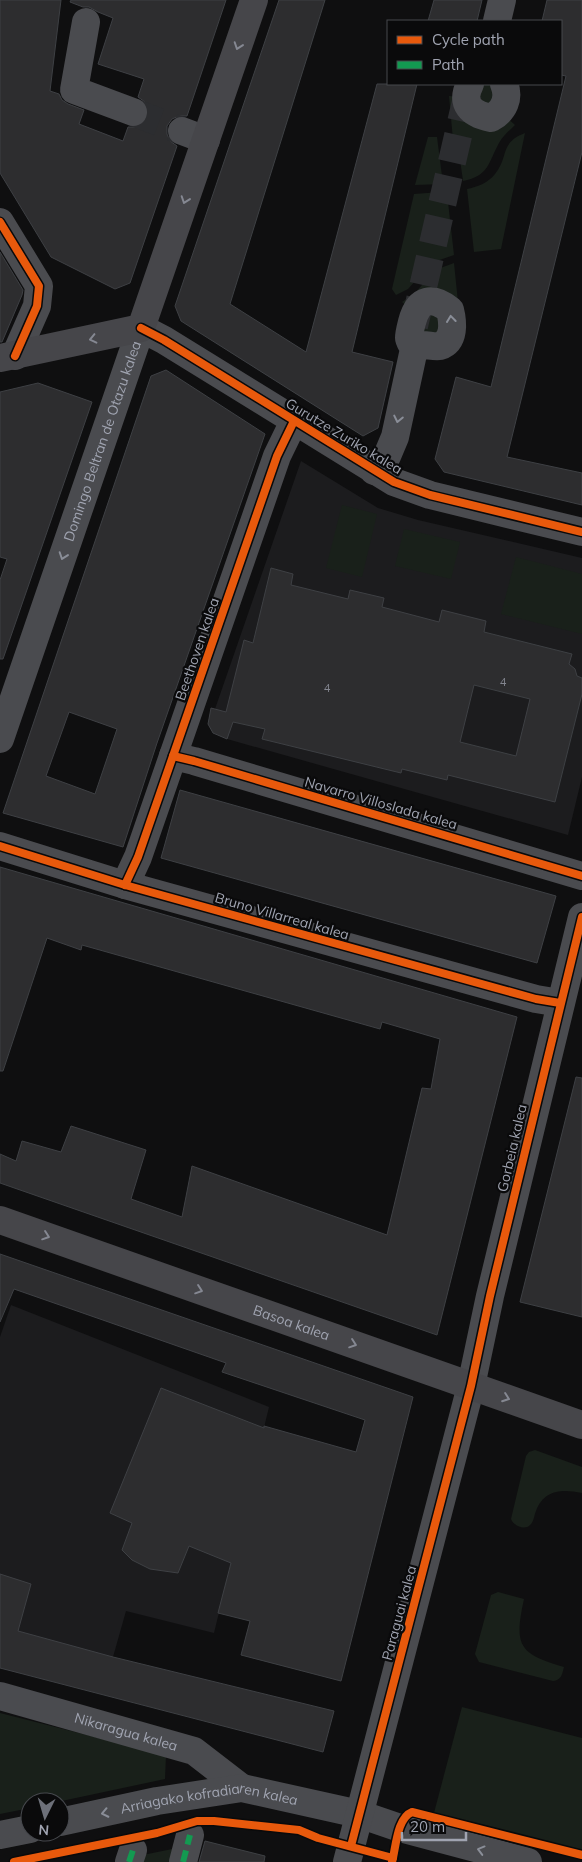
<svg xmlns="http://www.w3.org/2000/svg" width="582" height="1862" font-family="Mulish,sans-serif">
<rect width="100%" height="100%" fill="#0f0f10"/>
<g fill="#1c1c1e">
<polygon points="301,461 378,508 418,520 582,558 582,777 568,835 227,739 213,733 208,724 211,708 215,709"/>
<polygon points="11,1305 269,1407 214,1633 126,1611 113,1657 107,1695 0,1668 0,1337"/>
</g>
<g fill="#19201a">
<polygon points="479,84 496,84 489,112 473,90"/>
<path d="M 449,96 C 469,97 501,111 515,125 C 509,131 503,136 499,143 C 488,163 489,176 463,181 L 459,152 L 454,151 Z"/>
<path d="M 525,133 L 501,249 L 474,252 L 467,189 C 477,187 488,183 495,174 C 509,157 499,143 525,133 Z"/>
<polygon points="428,137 437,137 443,184 415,185"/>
<polygon points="441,192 443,203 448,202 454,255 431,263 408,289 396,295 392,289 414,194"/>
<polygon points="454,263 458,302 408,307 402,302 415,293 435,270"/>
<polygon points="427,309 447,322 429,341 416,321"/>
<polygon points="342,505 377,514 362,577 326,568"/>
<polygon points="404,529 460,542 451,579 395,566"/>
<polygon points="516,557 582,574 582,634 501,614"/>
<path d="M 535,1450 L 582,1467 L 582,1493 C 563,1489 544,1489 536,1511 C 534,1515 534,1522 530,1525 C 524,1531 513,1525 511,1519 L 526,1456 L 529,1452 Z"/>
<path d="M 498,1592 L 524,1599 C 514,1645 518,1654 564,1667 C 562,1675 561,1680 553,1681 L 479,1662 L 475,1654 L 491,1595 Z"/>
<polygon points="462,1707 582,1738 582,1852 434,1813"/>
<polygon points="0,1713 166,1755 165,1779 57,1802 30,1802 30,1808 0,1814"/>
<polygon points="182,1847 178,1862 136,1862 138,1856"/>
</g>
<g fill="#2d2d2f" stroke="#3e4044" fill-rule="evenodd">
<polygon points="0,0 61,0 50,91 59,94 62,100 68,104 84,110 79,124 123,141 128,127 135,127 143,124 148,117 148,110 145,102 138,97 144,79 98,64 113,18 98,12 89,7 83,7 70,2 71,0 226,0 187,116 179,116 172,119 167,126 167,134 170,141 177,146 130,283 115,289 51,257 0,173"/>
<polygon points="279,0 325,0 230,304 306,352 377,84 417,84 352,352 393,362 378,428 363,436 181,321 175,306"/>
<polygon points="434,0 482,0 477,21 428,21"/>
<polygon points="547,0 582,0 582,152 507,457 582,473 582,505 444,472 435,459 456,377 491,387 566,76 561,75 561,21 542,21"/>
<polygon points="0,252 23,290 22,295 2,342 0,342"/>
<path d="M 166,370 L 265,434 L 157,743 L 123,847 L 3,813 L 151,376 ZM 69,712 L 117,729 L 95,794 L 46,776 Z"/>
<polygon points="38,383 92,402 3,659 0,659 0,580 7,559 0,557 0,392"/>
<path d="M 271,568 L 293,574 L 291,585 L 348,599 L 350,590 L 384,598 L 382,607 L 439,622 L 442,610 L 486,621 L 484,632 L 572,654 L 569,664 L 575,669 L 577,676 L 582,678 L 582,694 L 555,802 L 448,775 L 447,780 L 402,769 L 401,773 L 262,739 L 265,729 L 233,722 L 227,739 L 213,733 L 208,724 L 211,708 L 226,712 L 244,640 L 253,643 ZM 474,685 L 530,699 L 516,756 L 460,742 Z"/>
<polygon points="180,790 556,896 537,963 161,858"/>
<polygon points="0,867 517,1017 437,1335 0,1183 0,1154 16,1161 22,1141 61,1152 71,1126 146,1150 131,1199 182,1217 192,1166 387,1235 422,1088 431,1089 440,1039 382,1022 380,1029 82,945 81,950 47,938 3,1071 0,1071"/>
<polygon points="576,1077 582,1078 582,1317 520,1302"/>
<polygon points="0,1254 413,1397 341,1681 241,1655 250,1621 218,1613 231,1563 189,1546 178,1573 150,1569 132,1560 122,1550 132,1523 110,1513 161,1388 264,1428 264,1426 356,1452 365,1420 222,1372 226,1363 14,1289 0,1322"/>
<polygon points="0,1574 31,1584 18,1631 113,1657 334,1711 323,1752 0,1668"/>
<polygon points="205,1841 265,1856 264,1862 199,1862"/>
</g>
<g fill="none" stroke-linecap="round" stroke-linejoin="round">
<g stroke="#2c2d30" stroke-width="28" stroke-dasharray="28 14" stroke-linecap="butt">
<polyline points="133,112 182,131"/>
<polyline points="414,326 470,84"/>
</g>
<g stroke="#4a4b4f" stroke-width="28">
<polyline points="497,21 502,0"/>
<polyline points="86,22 74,90 133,112"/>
<path d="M 470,84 C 460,104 471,114 491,118 C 504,111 510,98 504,84"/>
<polyline points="182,131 206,140"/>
<polyline points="0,222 39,286 37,306 15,356"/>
<path d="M 374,471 L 387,456 L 395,437 L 414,349 C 413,346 409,341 409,338 C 409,333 411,326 412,322 C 418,298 433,296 450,310 C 453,322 455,341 440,346 C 435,347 428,345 423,345"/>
<path id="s1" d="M 0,739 L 141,328 L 164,340 L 394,482 L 430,495 L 582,532"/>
<polyline points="173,756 194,761 582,876"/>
<polyline points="0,846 125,885 536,999 560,1003"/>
<polyline points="125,885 138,857 277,456 294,421"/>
<path id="s2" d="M 0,1696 L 194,1751 L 242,1788"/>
<path id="s3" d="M 60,1822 L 157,1801 L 242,1788 L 359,1814 L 400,1828 L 528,1862"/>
<polyline points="0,1835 30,1829"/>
<polyline points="129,1862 133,1850"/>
<polyline points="183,1862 190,1835"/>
<polyline points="347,1862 471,1386 490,1296 582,917"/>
</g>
<g stroke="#46464a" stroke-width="28">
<polyline points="0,358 141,328 254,0"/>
<path id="s4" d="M 0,1220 L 582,1425"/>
</g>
<g stroke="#139951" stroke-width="6" stroke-dasharray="12 6" stroke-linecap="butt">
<polyline points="129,1862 133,1850"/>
<polyline points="183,1862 190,1835"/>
</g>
<g stroke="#0a0a0b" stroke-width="11">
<g id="cycleway">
<polyline points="0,222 39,286 37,306 15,356"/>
<polyline points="141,328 164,340 394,482 430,495 582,532"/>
<polyline points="173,756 194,761 582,876"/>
<polyline points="0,846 125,885 536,999 560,1003"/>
<polyline points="125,885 138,857 277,456 294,421"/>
<polyline points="351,1846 471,1386 490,1296 582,917"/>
<polyline points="14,1862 157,1833 197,1821 214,1821 299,1830 318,1838 393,1858"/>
<path d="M 392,1862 C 396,1847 397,1818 412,1812 L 582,1855"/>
</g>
</g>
<use href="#cycleway" stroke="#e8590c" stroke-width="8"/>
</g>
<defs><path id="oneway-chevron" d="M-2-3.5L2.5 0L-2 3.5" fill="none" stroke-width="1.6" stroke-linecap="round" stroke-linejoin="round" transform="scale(1.25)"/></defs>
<g stroke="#858892">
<use href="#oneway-chevron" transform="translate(238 46) rotate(109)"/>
<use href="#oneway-chevron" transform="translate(185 200) rotate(109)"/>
<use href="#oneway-chevron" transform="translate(93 339) rotate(167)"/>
<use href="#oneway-chevron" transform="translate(46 1236) rotate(19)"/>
<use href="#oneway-chevron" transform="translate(199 1290) rotate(19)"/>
<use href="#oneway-chevron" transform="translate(353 1344) rotate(19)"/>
<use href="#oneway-chevron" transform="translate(506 1398) rotate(20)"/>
</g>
<g stroke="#8a8e98">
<use href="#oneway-chevron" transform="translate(451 319) rotate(-97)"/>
<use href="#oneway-chevron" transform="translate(398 419) rotate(102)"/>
<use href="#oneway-chevron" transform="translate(63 556) rotate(109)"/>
<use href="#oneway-chevron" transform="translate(105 1813) rotate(168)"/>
<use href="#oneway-chevron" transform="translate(481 1850) rotate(-165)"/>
</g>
<g text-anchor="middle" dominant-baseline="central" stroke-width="4.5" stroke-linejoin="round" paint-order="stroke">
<g font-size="11" fill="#838690">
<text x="503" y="682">4</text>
<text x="327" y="688">4</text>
</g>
<g font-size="14" fill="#a0a4b1" stroke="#0a0a0b">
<text transform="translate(344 436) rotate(31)">Gurutze Zuriko kalea</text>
<text stroke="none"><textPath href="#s1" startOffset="315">Domingo Beltran de Otazu kalea</textPath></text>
<text transform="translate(197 649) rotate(-71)">Beethoven kalea</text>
<text transform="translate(381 803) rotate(16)">Navarro Villoslada kalea</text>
<text transform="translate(282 916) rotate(16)">Bruno Villarreal kalea</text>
<text transform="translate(512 1148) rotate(-77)">Gorbeia kalea</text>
<text stroke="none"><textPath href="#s4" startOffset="309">Basoa kalea</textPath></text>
<text transform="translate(399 1613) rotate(-75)">Paraguai kalea</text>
<text stroke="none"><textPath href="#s2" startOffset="131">Nikaragua kalea</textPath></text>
<text stroke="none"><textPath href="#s3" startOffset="152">Arriagako kofradiaren kalea</textPath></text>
</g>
</g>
<rect x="387" y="20" width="175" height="65" fill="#0a0a0b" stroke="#46484d"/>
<rect x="397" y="36" width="25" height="8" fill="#e8590c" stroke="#46484d"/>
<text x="432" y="45" font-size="15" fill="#a0a4b1">Cycle path</text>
<rect x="397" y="61" width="25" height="8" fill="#139951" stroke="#46484d"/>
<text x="432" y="70" font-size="15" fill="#a0a4b1">Path</text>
<g transform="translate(45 1817) rotate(185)"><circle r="24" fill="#0a0a0b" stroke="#46484d"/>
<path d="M0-4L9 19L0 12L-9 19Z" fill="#6d7079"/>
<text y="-8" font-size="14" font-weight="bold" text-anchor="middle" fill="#a0a4b1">N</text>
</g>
<path d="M402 1832v8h64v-8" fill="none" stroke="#a0a4b1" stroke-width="2.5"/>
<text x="410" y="1832" font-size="15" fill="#a0a4b1" stroke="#0a0a0b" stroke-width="4" paint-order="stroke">20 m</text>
</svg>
